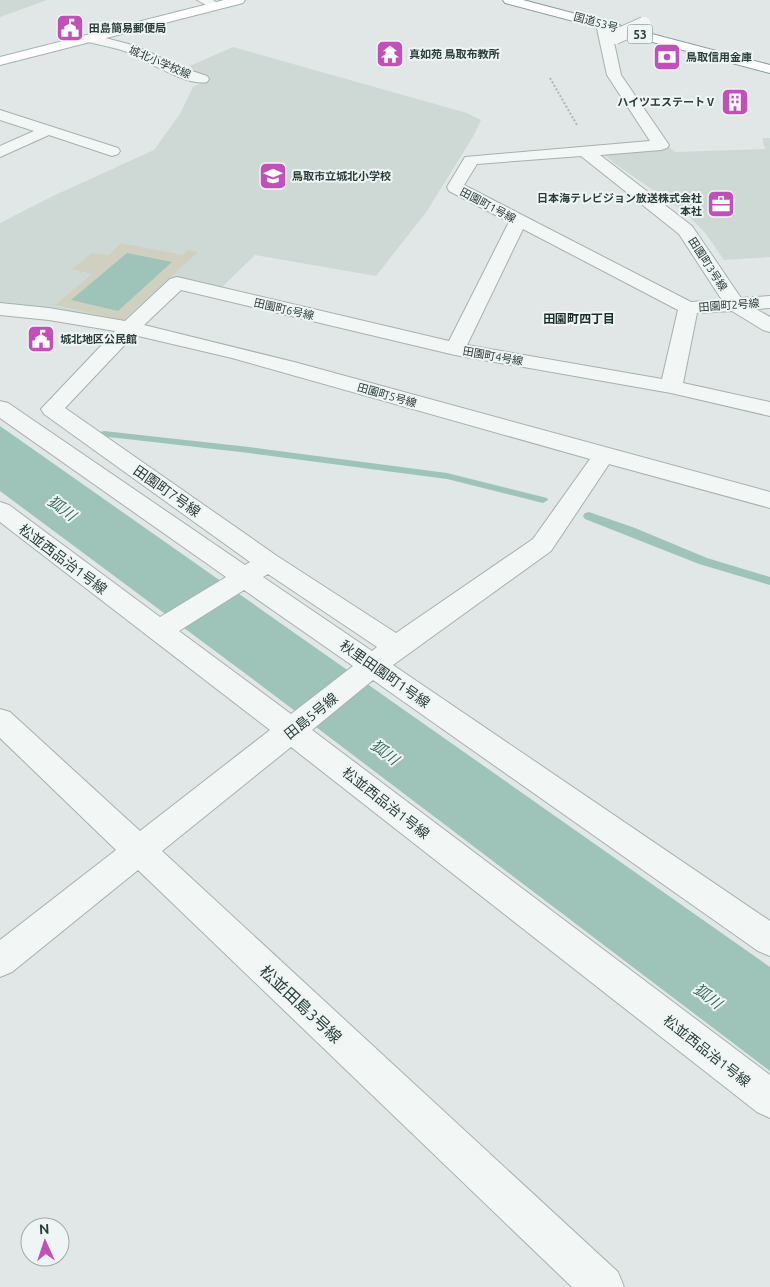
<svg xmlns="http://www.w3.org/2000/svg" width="770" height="1287" font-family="Ubuntu,'Noto Sans JP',sans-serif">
<rect width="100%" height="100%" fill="#e0e7e6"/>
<g fill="#ced9d6">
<polygon points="0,0 47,0 0,17"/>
<polygon points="233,47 467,113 481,120 474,135 427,211 376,276 255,255 221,288 176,278 124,322 0,305 0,223 53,196 154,150 180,114 193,87 209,79 185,68"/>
<polygon points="762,138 770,138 770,257 724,260 706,234 686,213 614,163 604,154 669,147 675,152 765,149"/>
</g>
<polygon fill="#d0d0c1" points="121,243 183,255 188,250 198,252 123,320 55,305 92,274 72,269 92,253 109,255"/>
<g fill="#9ec4ba">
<polygon points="127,253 172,262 118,311 71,300"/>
<polygon points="0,426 770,967 770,1071 250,677 0,491"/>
</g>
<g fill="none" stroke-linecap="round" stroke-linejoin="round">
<g fill="#9ec4ba" fill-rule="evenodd">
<polygon points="104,431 249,447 447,473 547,498 548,500 543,503 447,479 249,453 100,436 99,434 100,432"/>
<polygon points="589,512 635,528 707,558 770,577 770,585 699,564 585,519 583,516 585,513"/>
</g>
<g stroke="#a6b1af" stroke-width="2">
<g id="minor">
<polygon points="197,0 213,0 221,6 215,10"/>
<path d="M 603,20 L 610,24 L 621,75 L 669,145 L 667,148 L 661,150 L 600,155 L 692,226 L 741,298 L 770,296 L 770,308 L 756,309 L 770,317 L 770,332 L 763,330 L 732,311 L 697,313 L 683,383 L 770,402 L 770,416 L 671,393 L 455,355 L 181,290 L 144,325 L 294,362 L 770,492 L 770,508 L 609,464 L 551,551 L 393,665 L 770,921 L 770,956 L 758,951 L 373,680 L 312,730 L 770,1075 L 770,1118 L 757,1112 L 291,747 L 162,851 L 618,1272 L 624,1287 L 572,1287 L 138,870 L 12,972 L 0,977 L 0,940 L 116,850 L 0,738 L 0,709 L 10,712 L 140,831 L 270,730 L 0,522 L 0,502 L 9,505 L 160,617 L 226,577 L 0,418 L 0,401 L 8,403 L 245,565 L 250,562 L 44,414 L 41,409 L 115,331 L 49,320 L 0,315 L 0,303 L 49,308 L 125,321 L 170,279 L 177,277 L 449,341 L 509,222 L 449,191 L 447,187 L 465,157 L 650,141 L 607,75 L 596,24 ZM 581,156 L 679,234 L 722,300 L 691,302 L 464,185 L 477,164 ZM 523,229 L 678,310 L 662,379 L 467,345 ZM 134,335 L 232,358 L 590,459 L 533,539 L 396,633 L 277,556 L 65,408 ZM 268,574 L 377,647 L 372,651 L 263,577 ZM 244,590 L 353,666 L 291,714 L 179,631 Z"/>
<path d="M 90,34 L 136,46 L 180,67 L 207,76 L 209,79 L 207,82 C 188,87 146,60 127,52 C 114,47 99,45 85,41 L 83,38 Z"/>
<polygon points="0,110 118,148 120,151 118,154 112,156 49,135 0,157 0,146 34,131 0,120"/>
</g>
</g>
<g stroke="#a0b2af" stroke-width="2">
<polygon id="major" points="224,0 245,0 243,3 0,65 0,57"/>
</g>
<g stroke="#889c99" stroke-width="2">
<polygon id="highway" points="503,0 523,0 770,65 770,73 505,3"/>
</g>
<polyline stroke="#aeb7b5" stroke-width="2" stroke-dasharray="2 2" stroke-linecap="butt" points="550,78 577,125"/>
<use href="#minor" fill="#f2f6f5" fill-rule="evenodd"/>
<use href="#major" fill="#fff" fill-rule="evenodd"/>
<use href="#highway" fill="#fff" fill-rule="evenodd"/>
<g stroke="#a6b1af" stroke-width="16" stroke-linecap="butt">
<polyline id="minor-bridge" points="615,37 644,24"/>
</g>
<use href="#minor-bridge" stroke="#f2f6f5" stroke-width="14"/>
</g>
<defs>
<g id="civic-square" transform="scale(1.4375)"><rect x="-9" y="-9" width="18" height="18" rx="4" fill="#c150b9" stroke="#eff5f4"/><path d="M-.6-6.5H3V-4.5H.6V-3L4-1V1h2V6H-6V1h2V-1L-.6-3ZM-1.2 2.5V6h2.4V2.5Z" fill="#fff"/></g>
<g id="temple-square" transform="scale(1.4375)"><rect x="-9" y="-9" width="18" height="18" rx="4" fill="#c150b9" stroke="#eff5f4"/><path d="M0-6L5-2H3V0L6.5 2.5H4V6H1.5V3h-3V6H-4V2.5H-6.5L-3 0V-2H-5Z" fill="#fff"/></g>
<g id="bank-square" transform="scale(1.4375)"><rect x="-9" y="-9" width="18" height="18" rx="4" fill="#c150b9" stroke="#eff5f4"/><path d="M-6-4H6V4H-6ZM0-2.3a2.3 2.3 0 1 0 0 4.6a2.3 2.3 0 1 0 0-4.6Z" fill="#fff"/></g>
<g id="building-square" transform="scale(1.4375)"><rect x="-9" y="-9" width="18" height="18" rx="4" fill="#c150b9" stroke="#eff5f4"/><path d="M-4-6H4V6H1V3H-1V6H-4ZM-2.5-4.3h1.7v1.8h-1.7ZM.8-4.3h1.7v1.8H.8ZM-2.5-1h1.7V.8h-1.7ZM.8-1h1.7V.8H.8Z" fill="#fff"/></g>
<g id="school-square" transform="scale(1.4375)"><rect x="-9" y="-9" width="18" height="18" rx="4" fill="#c150b9" stroke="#eff5f4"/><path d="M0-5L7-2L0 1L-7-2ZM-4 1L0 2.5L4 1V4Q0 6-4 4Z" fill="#fff"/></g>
<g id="office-square" transform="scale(1.4375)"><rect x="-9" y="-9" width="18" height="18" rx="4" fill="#c150b9" stroke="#eff5f4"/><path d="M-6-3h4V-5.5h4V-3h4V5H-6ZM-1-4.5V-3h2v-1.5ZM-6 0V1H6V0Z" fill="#fff"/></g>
</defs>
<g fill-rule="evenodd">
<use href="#civic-square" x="70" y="28"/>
<use href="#temple-square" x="390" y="54"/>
<use href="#bank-square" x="667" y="57"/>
<use href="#building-square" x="735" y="102"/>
<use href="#school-square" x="273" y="176"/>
<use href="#office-square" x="721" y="204"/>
<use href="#civic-square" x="41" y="339"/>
</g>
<g text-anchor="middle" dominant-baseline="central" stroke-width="4" stroke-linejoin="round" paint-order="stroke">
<g font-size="11" fill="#2a3d3a" stroke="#eff5f4">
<text transform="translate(596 22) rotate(15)">国道53号</text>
<text transform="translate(160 62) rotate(23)">城北小学校線</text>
<text transform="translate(488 205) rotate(28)">田園町1号線</text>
<text transform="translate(708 264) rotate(57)">田園町3号線</text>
<text transform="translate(729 305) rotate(-4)">田園町2号線</text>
<text transform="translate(284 309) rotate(13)">田園町6号線</text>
<text transform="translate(493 356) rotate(10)">田園町4号線</text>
<text transform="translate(387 395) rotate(16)">田園町5号線</text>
</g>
<g font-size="11" font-weight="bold" fill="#2a3d3a" stroke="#eff5f4" text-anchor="start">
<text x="89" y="28">田島簡易郵便局</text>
<text x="409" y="54">真如苑 鳥取布教所</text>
<text x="686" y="57">鳥取信用金庫</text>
<text x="716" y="102" text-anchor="end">ハイツエステートⅤ</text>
<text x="292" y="176">鳥取市立城北小学校</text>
<text x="702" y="198" text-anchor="end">日本海テレビジョン放送株式会社<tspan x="702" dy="13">本社</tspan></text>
<text x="60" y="339">城北地区公民館</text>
</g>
<rect fill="#eff5f4" stroke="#657472" stroke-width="1" x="627.5" y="24.5" width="25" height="19" rx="4"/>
<g font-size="12" font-weight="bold" fill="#2a3d3a">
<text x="640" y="34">53</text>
</g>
<g font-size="12" font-weight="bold" fill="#1c2e2c" stroke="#eff5f4">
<text x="579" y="318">田園町四丁目</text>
</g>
<g font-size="14" fill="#2a3d3a" stroke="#eff5f4">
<text transform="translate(167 491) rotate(35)">田園町7号線</text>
<text transform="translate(63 559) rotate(37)">松並西品治1号線</text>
<text transform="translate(385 674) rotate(35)">秋里田園町1号線</text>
<text transform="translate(311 716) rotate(-39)">田島5号線</text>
<text transform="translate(386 803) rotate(38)">松並西品治1号線</text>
<text transform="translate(707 1051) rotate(38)">松並西品治1号線</text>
</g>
<g font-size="15" font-style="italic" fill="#386d61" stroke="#eff5f4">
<text transform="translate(62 508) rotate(37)">狐川</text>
<text transform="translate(385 752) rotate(37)">狐川</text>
<text transform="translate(708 996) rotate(37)">狐川</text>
</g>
<g font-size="16" fill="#2a3d3a" stroke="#eff5f4">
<text transform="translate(301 1004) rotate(43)">松並田島3号線</text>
</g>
</g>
<g transform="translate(45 1242) rotate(357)"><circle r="24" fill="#eff5f4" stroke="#a0abaa"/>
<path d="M0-4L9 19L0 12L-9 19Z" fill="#c150b9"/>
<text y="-8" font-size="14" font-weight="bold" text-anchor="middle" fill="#2a3d3a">N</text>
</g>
</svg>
